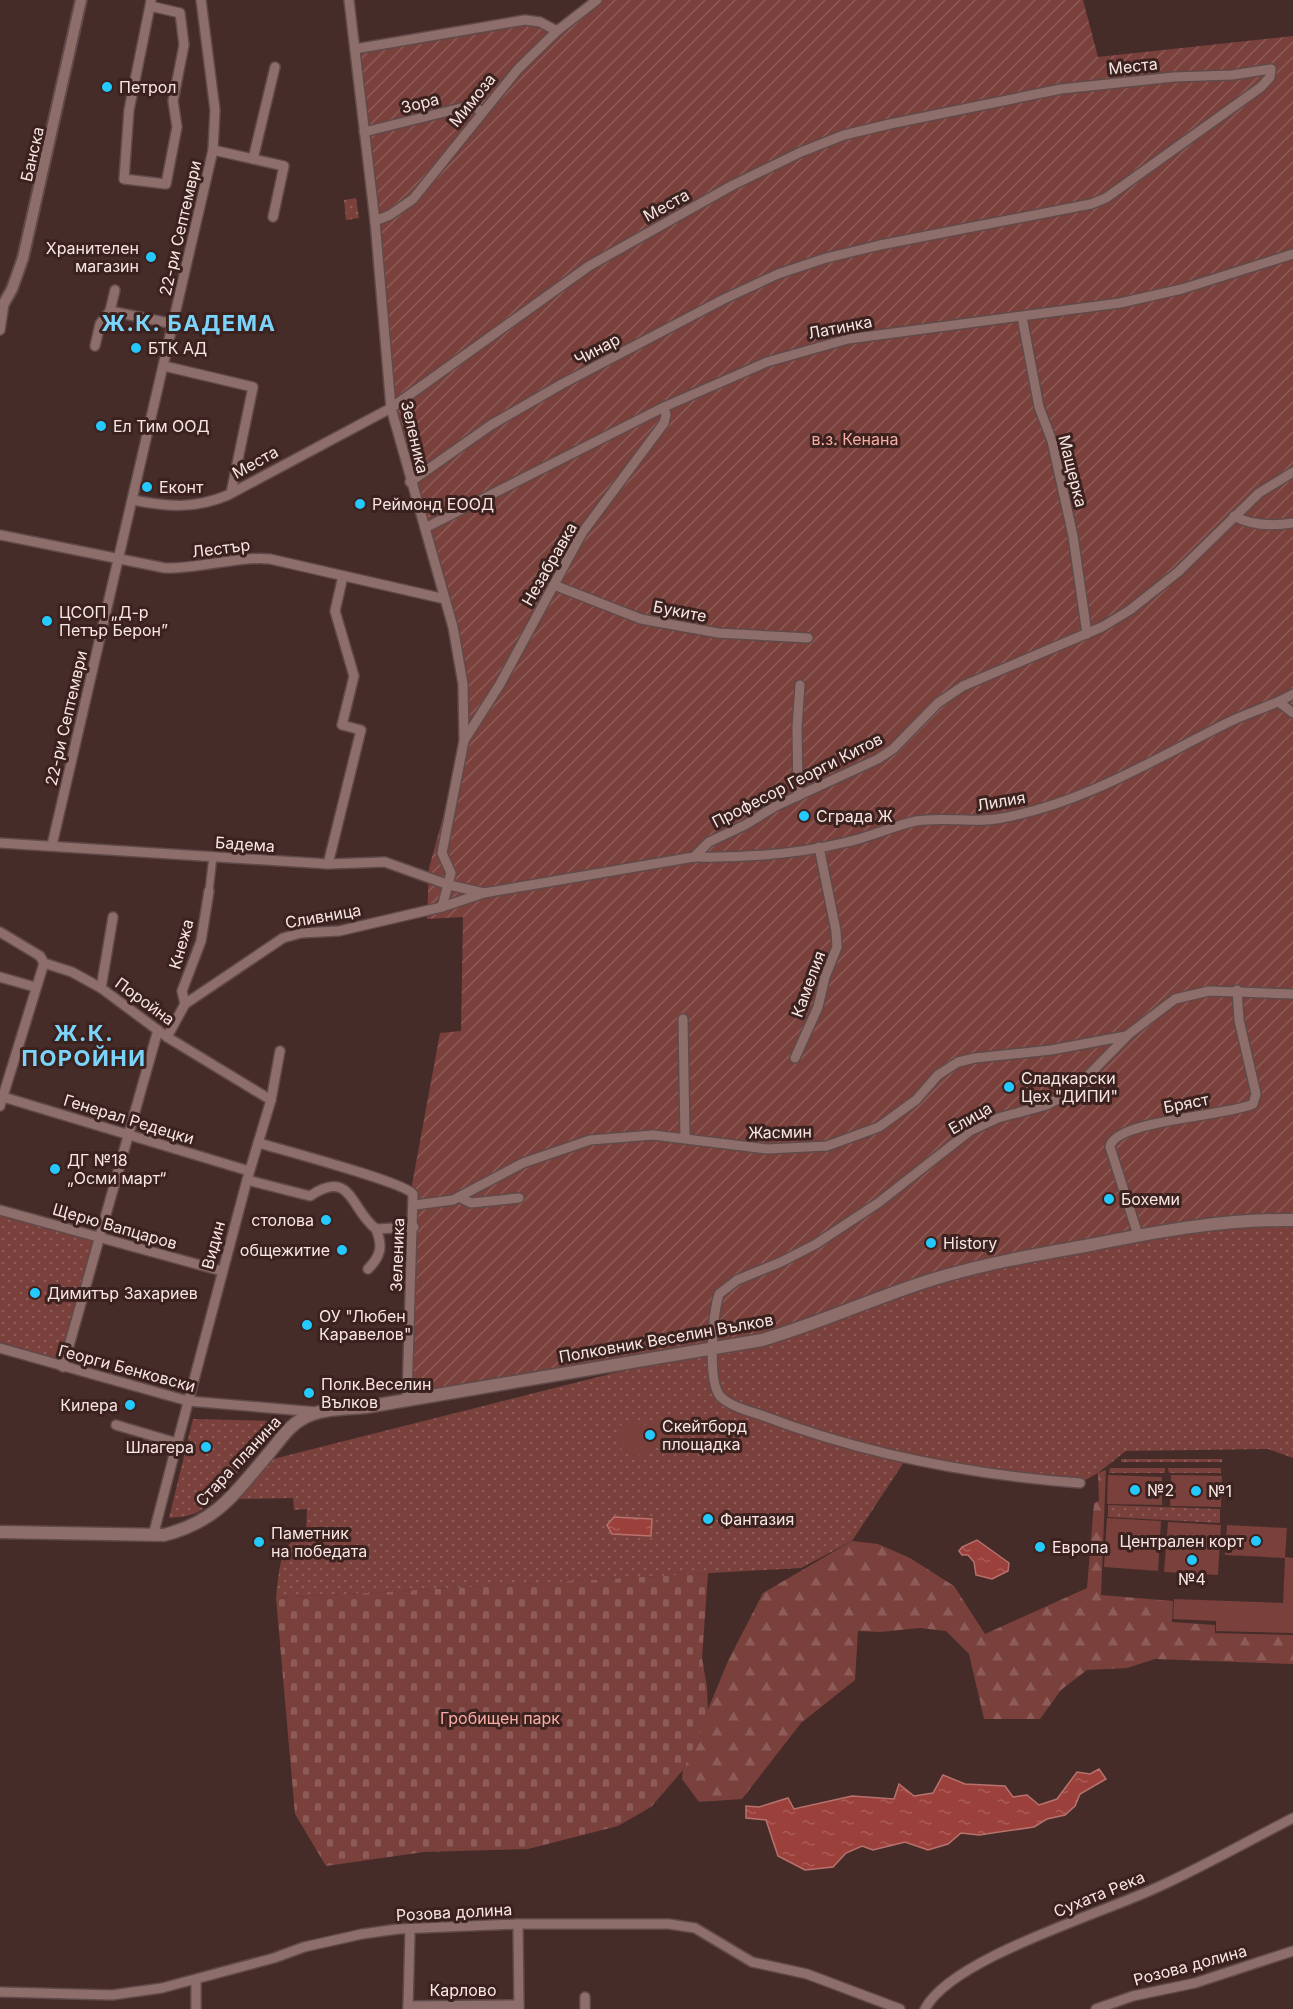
<svg xmlns="http://www.w3.org/2000/svg" width="1293" height="2009" font-family="Inter,sans-serif">
<defs>
<pattern id="forest-firs" width="22" height="20" patternUnits="userSpaceOnUse" patternTransform="scale(1.5)"><rect width="22" height="20" fill="#79403c"/><path d="M5 1l3.5 6h-7zM16 11l3.5 6h-7z" fill="#8d5c58"/></pattern>
<pattern id="cemetery-stones" width="16" height="16" patternUnits="userSpaceOnUse" patternTransform="scale(1.5)"><rect width="16" height="16" fill="#79403c"/><path d="M2 7V4a2 2 0 0 1 4 0v3zM10 15v-3a2 2 0 0 1 4 0v3z" fill="#8d5c58"/></pattern>
<pattern id="park-dots" width="8" height="8" patternUnits="userSpaceOnUse" patternTransform="scale(1.5)"><rect width="8" height="8" fill="#79403c"/><path d="M2 2h.1M6 6h.1" fill="none" stroke="#8d5c58" stroke-width="1.8" stroke-linecap="round"/></pattern>
<pattern id="garden-furrows" width="10" height="10" patternUnits="userSpaceOnUse" patternTransform="scale(1.5)"><rect width="10" height="10" fill="#79403c"/><path d="M-1 1l2-2M0 10L10 0M9 11l2-2" fill="none" stroke="#8d5c58"/></pattern>
<pattern id="water-ripples" width="26" height="14" patternUnits="userSpaceOnUse" patternTransform="scale(1.5)"><rect width="26" height="14" fill="#9c403c"/><path d="M2 4q2-2 4 0t4 0M15 11q2-2 4 0t4 0" fill="none" stroke="#ab5c58"/></pattern>
</defs>
<rect width="100%" height="100%" fill="#462c29"/>
<polygon fill="url(#forest-firs)" points="1106,1470 1101,1595 1173,1601 1172,1622 1215,1625 1215,1633 1293,1635 1293,1664 1155,1659 1127,1668 1087,1670 1061,1690 1040,1719 984,1719 969,1654 946,1631 920,1628 880,1632 858,1631 855,1680 801,1723 742,1799 699,1802 682,1779 683,1770 728,1661 763,1593 852,1541 878,1544 910,1558 954,1586 985,1634 1087,1588 1094,1503 1099,1501 1098,1473"/>
<polygon fill="url(#cemetery-stones)" points="708,1573 702,1658 707,1687 708,1715 683,1770 651,1807 618,1826 528,1849 424,1852 326,1866 295,1814 276,1598"/>
<g fill="url(#park-dots)">
<polygon points="356,198 359,218 346,220 344,200"/>
<polygon points="0,1212 95,1238 62,1360 0,1342"/>
<path d="M 1293,1221 L 1293,1458 L 1268,1449 L 1126,1451 L 1098,1473 L 1080,1483 L 906,1459 L 852,1541 L 801,1568 L 276,1598 C 279,1576 278,1539 306,1535 L 307,1509 L 294,1510 L 293,1498 L 234,1499 L 269,1460 L 713,1348 L 934,1279 L 1138,1235 Z"/>
<path d="M 193,1419 L 274,1421 C 257,1445 222,1500 196,1513 C 187,1517 178,1517 169,1518 Z"/>
<rect x="1121" y="1459" width="101" height="3"/>
<polygon points="1110,1468 1165,1468 1165,1473 1109,1473"/>
<polygon points="1168,1468 1221,1468 1221,1473 1169,1473"/>
<polygon points="1108,1505 1220,1509 1220,1523 1108,1517"/>
</g>
<polygon fill="url(#garden-furrows)" points="601,0 1083,0 1098,57 1293,36 1293,1220 1211,1224 934,1279 793,1331 407,1399 411,1190 440,1033 461,1031 463,917 427,919 429,868 464,741 463,684 391,408 355,49 529,16 564,31"/>
<g fill="#79403c">
<path d="M 676,1418 L 683,1422 L 684,1433 C 673,1445 656,1444 645,1455 L 633,1456 L 621,1449 C 614,1431 618,1421 637,1419 L 645,1425 Z"/>
<polygon points="1108,1475 1162,1477 1162,1505 1107,1504"/>
<polygon points="1171,1475 1222,1476 1221,1507 1170,1506"/>
<polygon points="1107,1518 1161,1521 1158,1571 1104,1567"/>
<polygon points="1168,1522 1221,1525 1218,1575 1164,1572"/>
<polygon points="1227,1525 1287,1528 1285,1557 1293,1558 1293,1633 1216,1631 1216,1621 1173,1619 1174,1599 1283,1603 1285,1558 1225,1555"/>
</g>
<g fill="url(#water-ripples)" stroke="#b8726e" stroke-width="1.5">
<polygon points="614,1517 652,1519 651,1536 612,1534 607,1525"/>
<polygon points="977,1540 1009,1563 1008,1571 992,1579 976,1575 974,1562 968,1555 962,1555 959,1551 962,1547"/>
<polygon points="1099,1769 1106,1779 1080,1794 1075,1806 1065,1815 1047,1819 1034,1827 979,1835 961,1833 948,1844 928,1850 905,1842 873,1850 862,1846 846,1853 833,1867 805,1870 778,1856 766,1820 746,1818 746,1806 759,1807 788,1798 794,1809 852,1796 894,1799 899,1784 914,1796 933,1793 943,1775 965,1784 1005,1786 1013,1797 1027,1795 1039,1805 1057,1799 1077,1772 1090,1774"/>
</g>
<g fill="none" stroke-linecap="round" stroke-linejoin="round">
<g stroke="#604a49" stroke-width="10">
<polyline id="pedestrian" points="209,891 213,856"/>
</g>
<g stroke="#604a49" stroke-width="12">
<g id="minor">
<polyline points="349,0 375,221 391,408 453,627 463,684 464,741 442,853 451,873 442,907"/>
<polyline points="150,6 180,13 184,45 173,101 177,127 166,184 124,179 129,110 150,6 151,0"/>
<polyline points="355,49 525,20 540,22 557,31"/>
<polyline points="364,132 461,108 473,107 482,111"/>
<polyline points="213,150 284,166 273,217"/>
<polyline points="253,159 275,67"/>
<polyline points="375,221 390,215 413,199 518,69 557,31 597,0"/>
<polyline points="110,311 115,290"/>
<polyline points="1022,317 1039,407 1052,441 1073,536 1087,634"/>
<polyline points="0,330 4,304"/>
<polyline points="95,346 100,324 110,311 174,324"/>
<polyline points="164,366 253,387 231,493"/>
<path d="M 133,500 C 168,507 195,509 228,495 L 391,408 L 589,266 L 733,185 L 801,152 L 844,135 L 890,124 L 1061,89 L 1174,77 L 1232,75 L 1271,69 L 1270,77 L 1261,87 L 1106,198 L 1091,204 L 880,245 L 826,258 L 778,274 L 724,299 L 562,384 L 491,425 L 410,482"/>
<path d="M 1234,516 C 1252,526 1273,526 1293,523"/>
<polyline points="425,528 664,407 767,362 848,339 1120,303 1182,289 1293,254"/>
<path d="M 0,535 L 165,568 C 200,569 235,556 270,559 L 445,599"/>
<polyline points="554,585 641,619 718,633 808,638"/>
<polyline points="1279,702 1293,713"/>
<polyline points="465,739 500,684 582,533 664,423 666,415 664,407"/>
<polyline points="798,796 797,727 800,685"/>
<polyline points="0,843 328,864 385,862 449,885 484,893"/>
<polyline points="52,845 213,150 215,110 201,0"/>
<path d="M 694,857 C 744,858 798,854 847,842 C 871,837 892,826 916,821 C 945,816 973,824 1002,818 C 1084,803 1153,760 1227,723 C 1249,712 1273,706 1293,694"/>
<polyline points="328,864 361,730 342,725 354,676 335,611 343,576"/>
<polyline points="0,932 40,956 44,963 72,972 101,988 167,1037 271,1100"/>
<polyline points="0,977 35,987"/>
<polyline points="101,988 113,917"/>
<polyline points="185,1004 182,991 201,941 209,891"/>
<polyline points="683,1019 685,1138"/>
<polyline points="167,1037 185,1004 283,938 301,933 339,931 442,907 484,893 694,857 709,842 745,825 776,806 878,759 893,749 938,703 963,686 1102,627 1130,610 1178,572 1259,493 1293,472"/>
<polyline points="795,1058 818,1007 825,977 837,947 836,931 819,847"/>
<polyline points="0,1096 249,1171"/>
<polyline points="0,1106 44,963"/>
<path d="M 259,1143 C 282,1150 404,1182 413,1194 L 407,1399"/>
<path d="M 247,1180 L 310,1196 C 352,1168 350,1209 376,1229 L 414,1227"/>
<polyline points="459,1197 471,1203 519,1198"/>
<polyline points="415,1205 453,1200 523,1163 590,1140 653,1135 767,1149 827,1146 879,1127 916,1100 938,1075 958,1062 975,1058 1051,1050 1126,1036"/>
<polyline points="0,1210 222,1271"/>
<path d="M 1138,1235 L 1110,1147 C 1113,1120 1229,1116 1253,1104 L 1256,1094 L 1239,1020 L 1237,990"/>
<path d="M 368,1269 C 381,1256 383,1246 376,1229"/>
<polyline points="0,1348 188,1401 317,1412"/>
<polyline points="63,1367 158,1030"/>
<polyline points="116,1425 177,1443"/>
<polyline points="176,1448 247,1180 271,1100 280,1051"/>
<path d="M 1080,1483 C 973,1475 863,1454 761,1415 C 749,1411 729,1406 720,1396 C 707,1380 713,1314 719,1294 L 737,1280 L 781,1262 L 816,1244 L 878,1203 L 970,1131 L 998,1118 L 1047,1105 L 1073,1091 L 1129,1034 L 1175,999 L 1209,991 L 1293,994"/>
<polyline points="153,1536 175,1451"/>
<polyline points="518,1924 519,2009"/>
<polyline points="196,1980 196,2009"/>
<polyline points="0,1992 112,1995 162,1988 274,1958 304,1947 362,1934 398,1929 518,1924 669,1924 695,1928 752,1962 807,1974 900,2009"/>
<polyline points="408,2006 519,2005"/>
<polyline points="408,2009 410,1929"/>
<polyline points="585,2009 585,1997"/>
<path d="M 925,2009 C 951,1958 1104,1913 1158,1887 C 1204,1866 1248,1841 1293,1818"/>
<polyline points="1096,2009 1133,1996 1195,1983 1293,1951"/>
</g>
</g>
<g stroke="#604a49" stroke-width="14">
<polyline id="tertiary" points="0,310 12,289 23,258 81,0"/>
</g>
<g stroke="#604a49" stroke-width="15">
<path id="secondary" d="M 0,1532 L 164,1535 C 218,1521 235,1493 270,1452 C 280,1440 289,1426 302,1419 C 321,1408 345,1409 366,1407 L 762,1340 C 820,1323 876,1297 934,1279 C 983,1264 1034,1255 1085,1246 C 1154,1232 1222,1219 1293,1220"/>
</g>
<use href="#pedestrian" stroke="#8d6e6b" stroke-width="7"/>
<use href="#minor" stroke="#8d6e6b" stroke-width="9"/>
<use href="#tertiary" stroke="#8d6e6b" stroke-width="10"/>
<use href="#secondary" stroke="#8d6e6b" stroke-width="12"/>
</g>
<g fill="#24c9fe" stroke="#3b221f" stroke-width="2">
<circle cx="107" cy="87" r="6"/>
<circle cx="151" cy="257" r="6"/>
<circle cx="136" cy="348" r="6"/>
<circle cx="101" cy="426" r="6"/>
<circle cx="147" cy="487" r="6"/>
<circle cx="360" cy="504" r="6"/>
<circle cx="47" cy="621" r="6"/>
<circle cx="804" cy="816" r="6"/>
<circle cx="1009" cy="1087" r="6"/>
<circle cx="55" cy="1169" r="6"/>
<circle cx="1109" cy="1199" r="6"/>
<circle cx="326" cy="1220" r="6"/>
<circle cx="931" cy="1243" r="6"/>
<circle cx="342" cy="1250" r="6"/>
<circle cx="35" cy="1293" r="6"/>
<circle cx="307" cy="1325" r="6"/>
<circle cx="309" cy="1393" r="6"/>
<circle cx="130" cy="1405" r="6"/>
<circle cx="650" cy="1435" r="6"/>
<circle cx="206" cy="1447" r="6"/>
<circle cx="1135" cy="1490" r="6"/>
<circle cx="1196" cy="1491" r="6"/>
<circle cx="708" cy="1519" r="6"/>
<circle cx="1256" cy="1541" r="6"/>
<circle cx="259" cy="1542" r="6"/>
<circle cx="1040" cy="1547" r="6"/>
<circle cx="1192" cy="1560" r="6"/>
</g>
<g text-anchor="middle" dominant-baseline="central" stroke-width="6" stroke-linejoin="round" paint-order="stroke">
<g font-size="16" fill="#f8e6e4" stroke="#3b221f">
<text transform="translate(1133 66) rotate(-6)">Места</text>
<text transform="translate(472 100) rotate(-51)">Мимоза</text>
<text transform="translate(420 103) rotate(-14)">Зора</text>
<text transform="translate(32 154) rotate(-77)">Банска</text>
<text transform="translate(666 205) rotate(-29)">Места</text>
<text transform="translate(180 228) rotate(-77)">22-ри Септември</text>
<text transform="translate(840 327) rotate(-11)">Латинка</text>
<text transform="translate(597 349) rotate(-28)">Чинар</text>
<text transform="translate(415 437) rotate(77)">Зеленика</text>
<text transform="translate(255 462) rotate(-29)">Места</text>
<text transform="translate(1073 471) rotate(76)">Мащерка</text>
<text transform="translate(221 548) rotate(-7)">Лестър</text>
<text transform="translate(549 564) rotate(-60)">Незабравка</text>
<text transform="translate(680 611) rotate(11)">Буките</text>
<text transform="translate(66 718) rotate(-77)">22-ри Септември</text>
<text transform="translate(797 780) rotate(-27)">Професор Георги Китов</text>
<text transform="translate(1001 801) rotate(-10)">Лилия</text>
<text transform="translate(245 844) rotate(4)">Бадема</text>
<text transform="translate(323 916) rotate(-10)">Сливница</text>
<text transform="translate(181 944) rotate(-74)">Кнежа</text>
<text transform="translate(808 984) rotate(-70)">Камелия</text>
<text transform="translate(145 1001) rotate(36)">Поройна</text>
<text transform="translate(1186 1103) rotate(-11)">Бряст</text>
<text transform="translate(970 1118) rotate(-30)">Елица</text>
<text transform="translate(129 1119) rotate(17)">Генерал Редецки</text>
<text transform="translate(780 1132) rotate(-1)">Жасмин</text>
<text transform="translate(115 1226) rotate(16)">Щерю Вапцаров</text>
<text transform="translate(213 1245) rotate(-75)">Видин</text>
<text transform="translate(397 1255) rotate(-88)">Зеленика</text>
<text transform="translate(666 1338) rotate(-10)">Полковник Веселин Вълков</text>
<text transform="translate(127 1368) rotate(15)">Георги Бенковски</text>
<text transform="translate(238 1461) rotate(-47)">Стара планина</text>
<text transform="translate(1099 1894) rotate(-22)">Сухата Река</text>
<text transform="translate(454 1912) rotate(-3)">Розова долина</text>
<text transform="translate(1190 1965) rotate(-15)">Розова долина</text>
<text x="463" y="1990">Карлово</text>
</g>
<g font-size="16" fill="#f8e6e4" stroke="#3b221f" text-anchor="start">
<text x="119" y="87">Петрол</text>
<text x="139" y="248" text-anchor="end">Хранителен<tspan x="139" dy="18">магазин</tspan></text>
<text x="148" y="348">БТК АД</text>
<text x="113" y="426">Ел Тим ООД</text>
<text x="159" y="487">Еконт</text>
<text x="372" y="504">Реймонд ЕООД</text>
<text x="59" y="612">ЦСОП „Д-р<tspan x="59" dy="18">Петър Берон”</tspan></text>
<text x="816" y="816">Сграда Ж</text>
<text x="1021" y="1078">Сладкарски<tspan x="1021" dy="18">Цех "ДИПИ"</tspan></text>
<text x="67" y="1160">ДГ №18<tspan x="67" dy="18">„Осми март“</tspan></text>
<text x="1121" y="1199">Бохеми</text>
<text x="314" y="1220" text-anchor="end">столова</text>
<text x="943" y="1243">History</text>
<text x="330" y="1250" text-anchor="end">общежитие</text>
<text x="47" y="1293">Димитър Захариев</text>
<text x="319" y="1316">ОУ "Любен<tspan x="319" dy="18">Каравелов"</tspan></text>
<text x="321" y="1384">Полк.Веселин<tspan x="321" dy="18">Вълков</tspan></text>
<text x="118" y="1405" text-anchor="end">Килера</text>
<text x="662" y="1426">Скейтборд<tspan x="662" dy="18">площадка</tspan></text>
<text x="194" y="1447" text-anchor="end">Шлагера</text>
<text x="1147" y="1490">№2</text>
<text x="1208" y="1491">№1</text>
<text x="720" y="1519">Фантазия</text>
<text x="271" y="1533">Паметник<tspan x="271" dy="18">на победата</tspan></text>
<text x="1244" y="1541" text-anchor="end">Централен корт</text>
<text x="1052" y="1547">Европа</text>
<text x="1192" y="1579" text-anchor="middle">№4</text>
</g>
<g font-size="16" fill="#f9aca4" stroke="#3b221f">
<text x="855" y="439">в.з. Кенана</text>
<text x="500" y="1718">Гробищен парк</text>
</g>
<g font-size="22" font-weight="bold" letter-spacing="1.5" fill="#7bd4f9" stroke="#3b221f">
<text x="189" y="323">Ж.К. БАДЕМА</text>
<text x="84" y="1033">Ж.К.<tspan x="84" dy="25">ПОРОЙНИ</tspan></text>
</g>
</g>
</svg>
